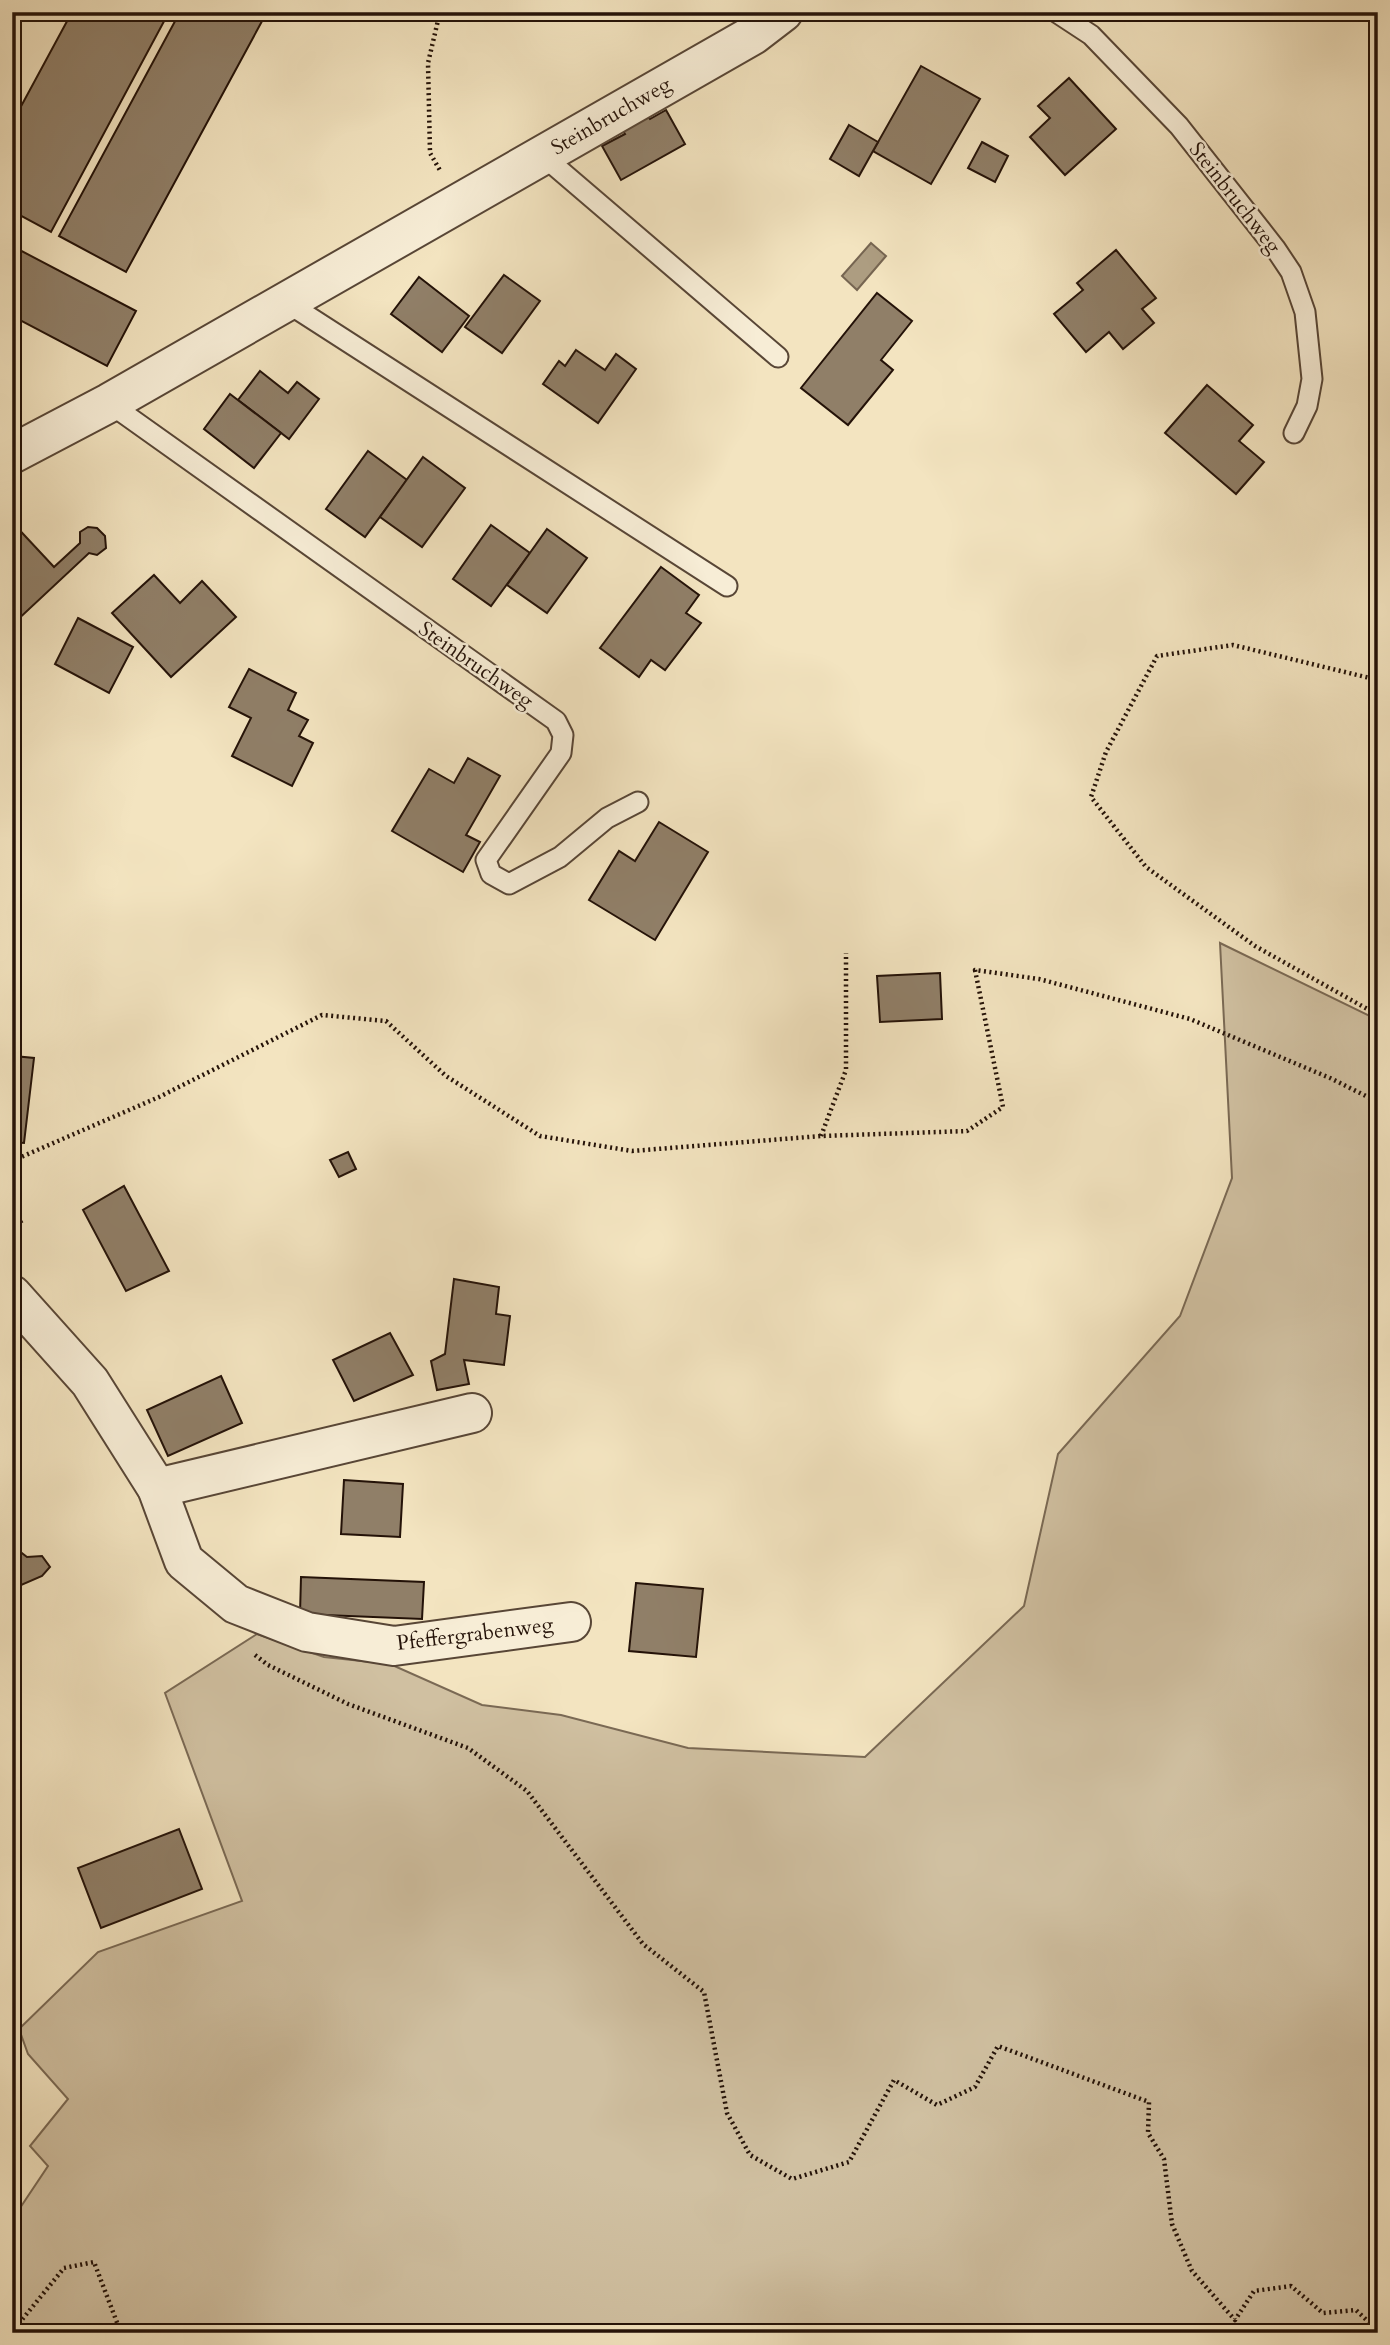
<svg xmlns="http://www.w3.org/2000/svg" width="1390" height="2345" font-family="Cardo,serif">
<rect width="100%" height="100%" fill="#f3e4c0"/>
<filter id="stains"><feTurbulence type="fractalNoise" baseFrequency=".00286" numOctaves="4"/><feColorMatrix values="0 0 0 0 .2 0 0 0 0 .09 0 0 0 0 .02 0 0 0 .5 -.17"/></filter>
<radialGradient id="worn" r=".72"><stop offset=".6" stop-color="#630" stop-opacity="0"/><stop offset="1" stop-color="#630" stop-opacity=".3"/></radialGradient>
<polygon fill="#d0c0a1" stroke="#7a6954" stroke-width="2" points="1220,943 1378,1020 1378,2333 12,2333 12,2220 48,2166 30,2146 68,2099 28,2054 19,2029 98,1952 242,1901 165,1693 257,1634 324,1657 390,1664 482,1705 561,1715 688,1748 865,1757 1024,1606 1058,1454 1180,1316 1232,1178"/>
<polygon fill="#ad9d81" stroke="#766551" stroke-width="2" points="871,243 886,256 857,290 842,276"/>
<g fill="#907f68" stroke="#241208" stroke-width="2">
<polygon points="72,12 169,12 51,232 12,211 12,123"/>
<polygon points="180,12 267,12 126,272 59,236"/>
<polygon points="921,66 980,99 931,184 873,151"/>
<polygon points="1069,78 1116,129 1065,175 1030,137 1050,118 1038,106"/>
<polygon points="666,110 685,144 621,180 602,146 625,134 620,126 645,112 650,119"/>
<polygon points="849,125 878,142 859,176 830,159"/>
<polygon points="982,142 1008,156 995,182 968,168"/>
<polygon points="12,246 136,311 107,366 12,316"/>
<polygon points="1116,250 1156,298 1142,309 1154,323 1123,349 1109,332 1086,352 1054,314 1083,290 1077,283"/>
<polygon points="504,275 540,301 502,353 465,327"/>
<polygon points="419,277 469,316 442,352 391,314"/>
<polygon points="877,293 912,321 881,360 893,370 848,425 801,388"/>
<polygon points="576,350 605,370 616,354 636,369 598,423 543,384 559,361 565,366"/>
<polygon points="260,371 288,393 297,382 319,399 289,439 238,400"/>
<polygon points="1207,385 1253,425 1239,441 1264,462 1236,494 1165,433"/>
<polygon points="230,394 281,433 254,468 204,429"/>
<polygon points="368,451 407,480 365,537 326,509"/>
<polygon points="423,457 465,488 422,547 380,517"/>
<polygon points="12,522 54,567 80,543 80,532 88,527 97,528 105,536 106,548 97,555 89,553 12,625"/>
<polygon points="491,525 530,553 491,606 453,579"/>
<polygon points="547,529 587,558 547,613 507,585"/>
<polygon points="661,567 699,595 686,613 701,623 665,670 651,660 639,677 600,648"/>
<polygon points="154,575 180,603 202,581 236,617 171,677 112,613"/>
<polygon points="78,618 133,647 109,693 55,664"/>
<polygon points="249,669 296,693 288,710 308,720 299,736 313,743 292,786 232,756 251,718 229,707"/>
<polygon points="468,758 500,776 466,835 480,842 463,872 392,831 429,769 454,783"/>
<polygon points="659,822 708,852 655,940 589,900 619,851 635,861"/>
<polygon points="940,973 942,1019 880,1022 877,976"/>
<polygon points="12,1053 14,1056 34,1058 24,1143 12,1142"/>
<polygon points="348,1152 356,1169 339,1177 330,1160"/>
<polygon points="124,1186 169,1271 126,1291 83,1210"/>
<polygon points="12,1205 22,1222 12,1228"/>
<polygon points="454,1279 499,1287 496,1314 510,1316 504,1365 464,1360 469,1384 437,1390 431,1361 445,1354"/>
<polygon points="390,1333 413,1375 354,1401 333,1360"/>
<polygon points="221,1376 242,1423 168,1456 147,1410"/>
<polygon points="344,1480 403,1484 400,1537 341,1534"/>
<polygon points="12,1539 18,1550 27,1557 42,1556 50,1567 42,1576 12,1589"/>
<polygon points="301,1577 424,1582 422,1619 300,1614"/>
<polygon points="636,1583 703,1589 696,1657 629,1651"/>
<polygon points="179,1829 202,1889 101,1928 78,1868"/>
</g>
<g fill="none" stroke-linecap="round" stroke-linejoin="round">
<g stroke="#584636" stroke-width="23">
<g id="service">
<polyline points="1056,12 1091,35 1179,126 1275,248 1291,272 1305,312 1312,379 1307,406 1294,433"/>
<polyline points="542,155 778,357"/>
<polyline points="286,302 727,586"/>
<polyline points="109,403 556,721 563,735 561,753 486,860 491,874 509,884 560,857 607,818 638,802"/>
</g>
</g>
<g stroke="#584636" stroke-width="42">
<g id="minor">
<polyline points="12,454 109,403 753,35 783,12"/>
<polyline points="12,1295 90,1382 157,1488 184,1561 236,1604 307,1632 394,1646 571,1622"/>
<polyline points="157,1488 472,1413"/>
</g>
</g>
<g stroke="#241208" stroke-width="4.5" stroke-dasharray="2 3.5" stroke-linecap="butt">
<polyline points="440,12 428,63 430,153 441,172"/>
<polyline points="1378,680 1233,645 1157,656 1106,752 1091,797 1146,867 1255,946 1378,1015"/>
<polyline points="821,1136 846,1070 846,953"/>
<polyline points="12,1161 159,1097 322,1015 386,1021 446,1076 540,1136 632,1151 821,1136 967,1131 1003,1107 975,970 1039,979 1190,1019 1330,1078 1378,1102"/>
<polyline points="255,1655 268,1665 348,1704 468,1748 527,1791 643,1944 704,1992 727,2113 750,2155 792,2179 849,2162 894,2080 937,2105 975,2087 998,2046 1149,2102 1148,2133 1164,2159 1172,2224 1192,2271 1235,2320 1254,2291 1291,2286 1323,2313 1356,2310 1378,2331"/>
<polyline points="12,2332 64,2268 94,2262 121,2333"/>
</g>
<use href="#service" stroke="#f7edd6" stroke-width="19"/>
<use href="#minor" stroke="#f7edd6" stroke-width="38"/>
</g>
<g text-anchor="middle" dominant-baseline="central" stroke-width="5" stroke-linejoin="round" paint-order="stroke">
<g font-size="21" fill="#241208" stroke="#f7edd6">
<text transform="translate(611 116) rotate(-30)">Steinbruchweg</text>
<text transform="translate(1235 198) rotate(52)">Steinbruchweg</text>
<text transform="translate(476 665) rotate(35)">Steinbruchweg</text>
<text transform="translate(475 1634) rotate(-7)">Pfeffergrabenweg</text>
</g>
</g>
<rect width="1390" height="2345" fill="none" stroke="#f3e4c0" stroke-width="42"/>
<rect x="14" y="14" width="1362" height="2317" fill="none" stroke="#241208" stroke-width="3.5"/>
<rect x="21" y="21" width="1348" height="2303" fill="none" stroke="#241208" stroke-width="2"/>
<rect width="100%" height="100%" filter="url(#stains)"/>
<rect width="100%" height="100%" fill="url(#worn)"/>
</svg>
